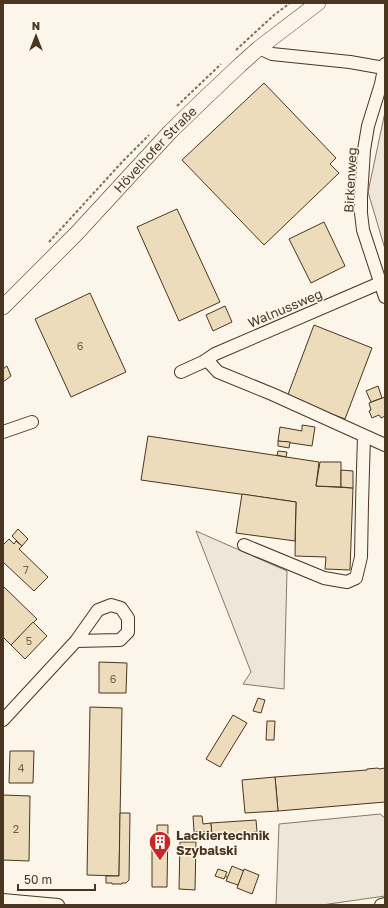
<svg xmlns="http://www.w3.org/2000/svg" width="388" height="908" font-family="'Golos Text',sans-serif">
<rect width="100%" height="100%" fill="#fbf6e9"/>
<g fill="#ede6d9" stroke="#887966">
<polygon points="385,112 385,249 368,192"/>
<polygon points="196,531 287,571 284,689 243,684 251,672"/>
<polygon points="380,814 385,818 385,896 322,905 276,905 279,824"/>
</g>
<g fill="#ecdcbc" stroke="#4a3520">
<polygon points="264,83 336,158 330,164 339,173 264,245 182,160"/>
<polygon points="177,209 220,302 179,321 137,227"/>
<polygon points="324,222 345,266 311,283 289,239"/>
<polygon points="90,293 126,372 71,397 35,319"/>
<polygon points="225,306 232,322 213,331 206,315"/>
<polygon points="314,325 372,348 345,419 287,397"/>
<polygon points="7,366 11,376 3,382 3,369"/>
<polygon points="378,386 382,398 371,402 366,391"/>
<polygon points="385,397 385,416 381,418 379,415 372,418 369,411 371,410 369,403"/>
<polygon points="302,425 315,427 312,446 278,441 280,427 302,431"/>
<polygon points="148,436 319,462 316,486 353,488 350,570 325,569 326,557 295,556 296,502 141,480"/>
<polygon points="278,441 290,442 289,448 278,446"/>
<polygon points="278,451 287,452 286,457 277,455"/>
<polygon points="320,462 341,462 341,487 316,486"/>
<polygon points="341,470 353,471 353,488 341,487"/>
<polygon points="242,494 296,502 295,541 236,533"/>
<polygon points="18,529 28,539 22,546 12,536"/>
<polygon points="9,539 14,544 16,541 22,546 19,549 48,577 34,591 3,562 3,545"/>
<polygon points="3,586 37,619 11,645 3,637"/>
<polygon points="33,622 47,636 25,659 11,645"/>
<polygon points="99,662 127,663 126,693 99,693"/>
<polygon points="258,698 265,700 261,713 253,711"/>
<polygon points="90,707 122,708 119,876 87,875"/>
<polygon points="233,715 247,723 220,767 206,759"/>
<polygon points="267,721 275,721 274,740 266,740"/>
<polygon points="10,751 34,751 33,783 9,783"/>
<polygon points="378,768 379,769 385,768 385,802 278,811 275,777 367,770 367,769"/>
<polygon points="275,777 278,811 245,813 242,780"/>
<polygon points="3,795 30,796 29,861 3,860"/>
<polygon points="120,813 130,813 129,880 126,883 122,883 122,884 112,884 112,883 106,883 106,876 119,876"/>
<polygon points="193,816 202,816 203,824 211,823 212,831 194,832"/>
<polygon points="256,820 257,832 212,835 211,823"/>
<polygon points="157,825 168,825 167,887 152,887 152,836 157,836"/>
<polygon points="180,842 196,842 195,890 179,889"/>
<polygon points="232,866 244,871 238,885 226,881"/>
<polygon points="218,869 227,872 224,879 215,876"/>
<polygon points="244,869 259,875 252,894 237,888"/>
</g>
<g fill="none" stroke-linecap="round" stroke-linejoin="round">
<g stroke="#4a3520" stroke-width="14">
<g id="minor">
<polyline points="259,48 272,54 350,62 384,68"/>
<polyline points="385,64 381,84 368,126 364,150 361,197 361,213 363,230 385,297"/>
<polyline points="207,360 218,372 272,394 385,445"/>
<polyline points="181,372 203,362 215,354 380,283"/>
<polyline points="3,432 32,422"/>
<polyline points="244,545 324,578 347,582 356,578 361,557 362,504 364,436"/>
<polyline points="3,720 76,641 98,610 111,605 121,608 128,618 128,632 120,640 76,641"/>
<polyline points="3,900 58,905"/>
<polyline points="381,905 385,904"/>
</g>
</g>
<g stroke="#4a3520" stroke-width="16">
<g id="major">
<path id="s1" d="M 3,307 L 77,233 L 170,132 L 204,99 L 240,65 L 259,48 L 318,3"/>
</g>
</g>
<g stroke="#7f6f5c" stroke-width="2" stroke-dasharray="3 2" stroke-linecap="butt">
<polyline points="236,50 274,15 290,3"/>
<polyline points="177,106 221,64"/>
<polyline points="49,242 123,161 149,135"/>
<polyline points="225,876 228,877"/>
</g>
<use href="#minor" stroke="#fbf6e9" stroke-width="12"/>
<use href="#major" stroke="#fbf6e9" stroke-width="15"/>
</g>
<defs>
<g id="building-pin" transform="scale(1.15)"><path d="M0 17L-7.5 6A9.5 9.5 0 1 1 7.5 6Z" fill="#c62828" stroke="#fbf6e9"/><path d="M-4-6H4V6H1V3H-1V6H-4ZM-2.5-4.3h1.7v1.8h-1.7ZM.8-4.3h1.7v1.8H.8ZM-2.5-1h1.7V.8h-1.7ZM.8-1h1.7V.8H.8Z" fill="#fff"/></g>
</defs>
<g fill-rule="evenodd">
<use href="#building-pin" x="160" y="842"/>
</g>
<g text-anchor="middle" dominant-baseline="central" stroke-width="3" stroke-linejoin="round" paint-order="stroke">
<g font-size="11" fill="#725f47">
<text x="80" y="345">6</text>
<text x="26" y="569">7</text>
<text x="29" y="640">5</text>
<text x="113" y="678">6</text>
<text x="21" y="767">4</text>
<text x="16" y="828">2</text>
</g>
<g font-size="13" fill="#4a3520" stroke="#fbf6e9">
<text stroke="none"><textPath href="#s1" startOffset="219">Hövelhofer Straße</textPath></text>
<text transform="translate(350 180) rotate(-87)">Birkenweg</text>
<text transform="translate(285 308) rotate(-23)">Walnussweg</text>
</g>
<g font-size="13" font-weight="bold" fill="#4a3520" stroke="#fbf6e9" text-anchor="start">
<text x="176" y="835">Lackiertechnik<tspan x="176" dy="15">Szybalski</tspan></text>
</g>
</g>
<rect width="388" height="908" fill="none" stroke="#4a3520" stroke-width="8"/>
<g transform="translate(36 36)" stroke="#fbf6e9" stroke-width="3" paint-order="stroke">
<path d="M0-3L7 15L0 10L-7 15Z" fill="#4a3520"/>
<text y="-6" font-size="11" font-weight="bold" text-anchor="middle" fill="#4a3520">N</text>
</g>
<path d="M18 884v6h77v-6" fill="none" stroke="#4a3520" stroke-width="2"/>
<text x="24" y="884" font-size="12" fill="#4a3520" stroke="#fbf6e9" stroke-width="3" paint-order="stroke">50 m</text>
</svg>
